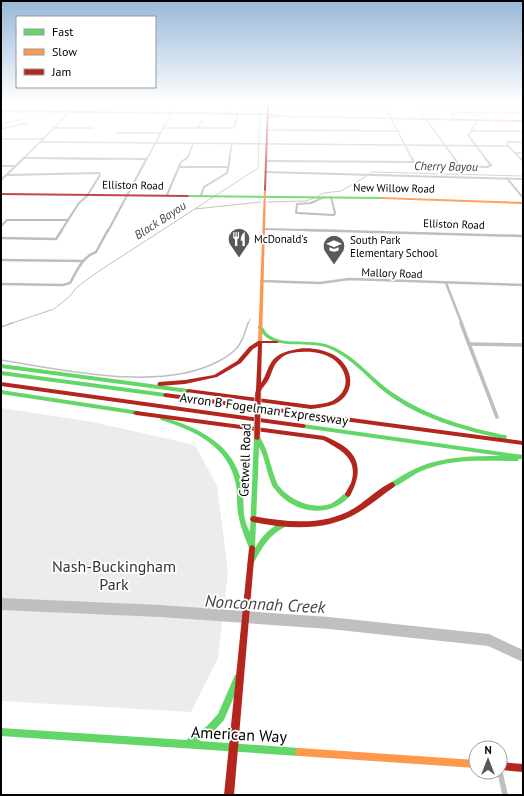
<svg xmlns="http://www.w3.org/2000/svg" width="524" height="796" font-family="'PT Sans',sans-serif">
<rect width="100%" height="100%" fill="#fff"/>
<polygon fill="#ececec" points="1,408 93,422 195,445 217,486 228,572 218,658 191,712 1,701"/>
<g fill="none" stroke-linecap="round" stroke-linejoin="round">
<g stroke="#bfbfbf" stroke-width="1">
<polyline points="1,128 8,122 23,119"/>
<polyline points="369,174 372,172 523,176"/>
<polyline points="318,196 324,193 341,191 367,176"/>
<polyline points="268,202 306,201 314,198"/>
<polyline points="195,209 261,202"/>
<polyline points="9,324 54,309 70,296 76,288 96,273 258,168 260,112 238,105 240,102"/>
<polyline points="248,324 250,319"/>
</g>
<g stroke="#bfbfbf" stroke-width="1.5">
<polyline points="1,327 12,323"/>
<path d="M 1,360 C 64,370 159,392 217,362 C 223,359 230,355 235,350 C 242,343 245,333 248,323"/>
</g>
<polygon fill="#bfbfbf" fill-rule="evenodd" points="1,598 160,605 329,617 489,634 523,650 523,662 488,646 329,629 160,617 1,610"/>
<g stroke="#bebebe" stroke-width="1.5">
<polyline points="441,102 457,121"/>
<polyline points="414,103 455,159"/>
<polyline points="267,105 385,107 412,159"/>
<polyline points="416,106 523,107"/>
<polyline points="229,113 231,102"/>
<polyline points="450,113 523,113"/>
<polyline points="1,117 8,111"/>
<polyline points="267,117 280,117"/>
<polyline points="476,121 477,122 468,135 486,159"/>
<polyline points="53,128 92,128"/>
<polyline points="163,128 233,128 235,126 238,113"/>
<polyline points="198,128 200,123 203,121"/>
<polyline points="1,129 27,123"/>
<polyline points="267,130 399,131"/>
<polyline points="471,131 523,131"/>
<polyline points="117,133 160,133"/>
<polyline points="1,139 43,139"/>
<polyline points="40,142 508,146"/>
<polyline points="508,146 507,142 523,142"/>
<polyline points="508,146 521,159"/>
<polyline points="515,153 523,153"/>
<polyline points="23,158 107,159"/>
<polyline points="23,159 70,112"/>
<polyline points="147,159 177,102"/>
<polyline points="186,159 188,157 193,144"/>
<polyline points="229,159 232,144"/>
</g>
<g stroke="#bebebe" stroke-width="2">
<polyline points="23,158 146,159"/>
<polyline points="454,158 460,166 487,167 491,165 485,158"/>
<polyline points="520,158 523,161"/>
<polyline points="266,161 414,162 412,158"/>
<polyline points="1,166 15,166"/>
<polyline points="179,167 228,167"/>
<polyline points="265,172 523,179"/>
<polyline points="7,175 99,173 100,175 87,196 79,203 61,231"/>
<polyline points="507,178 523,198"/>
<polyline points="1,180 24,158"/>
<polyline points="167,195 181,162 187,158"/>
<polyline points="201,195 204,187 227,173 230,158"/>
<polyline points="324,197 311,203 297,204 296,213 334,215 335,213 331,197"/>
<polyline points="1,226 7,220 68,220"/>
<polyline points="264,229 342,231"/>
<polyline points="108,231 147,158"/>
</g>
<g stroke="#bebebe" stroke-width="2.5">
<polyline points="305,230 523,236"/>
<polyline points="1,238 56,239 62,230"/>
<polyline points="1,260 83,261"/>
<polyline points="261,281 320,283 349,279 523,285"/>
<polyline points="446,283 462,324"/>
<path d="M 1,284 L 63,285 L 70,283 C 77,271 82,257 96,252 L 108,230"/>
</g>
<g stroke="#bebebe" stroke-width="3.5">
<polyline points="461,323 497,417"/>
<polyline points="469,344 523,345"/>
</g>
<polyline stroke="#bebebe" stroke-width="5.5" points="500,772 505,795"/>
<g fill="#63d668" fill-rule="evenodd">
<polygon points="1,110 267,113 295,117 294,118 267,115 1,112"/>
<polygon points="187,195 382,197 383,198 382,199 188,197 187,196"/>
<path d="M 258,326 L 262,326 C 264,329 266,333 269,335 C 279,343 296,341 308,342 C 316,342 324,343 331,346 C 354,355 370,376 389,390 C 424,415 462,426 504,435 L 506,435 L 507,437 L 506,439 L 504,439 C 462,430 421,419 386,393 C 367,378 351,357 328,348 C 311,341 281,349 266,337 C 263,335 261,331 258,328 Z"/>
<polygon points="1,364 188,389 190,391 188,393 1,368"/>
<polygon points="1,371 165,393 167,395 165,397 1,375"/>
<polygon points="1,390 139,411 141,412 142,413 141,414 139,415 1,394"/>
<path d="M 163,417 C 199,428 234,444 242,484 C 244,494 243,505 244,515 C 245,521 247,527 250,532 L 254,437 L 255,435 L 259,435 C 262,441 265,446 267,452 C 270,461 274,477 278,485 C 289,500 312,510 330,504 C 337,501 342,495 348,491 L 350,492 L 351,494 C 348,499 343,503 337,506 C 315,517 288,508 274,488 C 271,485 271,481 269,477 C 266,467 264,456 259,447 L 255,548 C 262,536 270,527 283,522 L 285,523 L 286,525 L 285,527 C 267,536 261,550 252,566 L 250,567 L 248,566 L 247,564 L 254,551 L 252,551 L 250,550 C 246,540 241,529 239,518 C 236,507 238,496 236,485 C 229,446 195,431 161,420 L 160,419 L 161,418 Z"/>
<path d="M 303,424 L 523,455 L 523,459 L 519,459 L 518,461 L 516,461 C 485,461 453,458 424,470 C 413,474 403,483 392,488 L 390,487 L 389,485 L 390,483 C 400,477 409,471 419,467 C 445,456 474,456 501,456 L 303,428 L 301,427 L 300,426 L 301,425 Z"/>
<polygon points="238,674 241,675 242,678 224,720 213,732 199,741 299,748 302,749 303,752 302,755 299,756 1,736 1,728 186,740 207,726 218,714 235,675"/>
</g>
<g fill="#ff974d" fill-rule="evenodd">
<polygon points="70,102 72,102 65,112 63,112"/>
<polygon points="294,116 523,120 523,122 293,117"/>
<polygon points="265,189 266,190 262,342 260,343 258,342 264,190"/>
<polygon points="381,197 523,202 523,204 382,199 381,199"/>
<polygon points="299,748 476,760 476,768 299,756 296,755 295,752 296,749"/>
</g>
<g fill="#b3261e" fill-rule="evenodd">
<polygon points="267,102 269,102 266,190 265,191 264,190"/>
<polygon points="1,193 188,195 189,196 188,197 1,195"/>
<path d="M 258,341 L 277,341 L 279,342 L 277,343 L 262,343 L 261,383 C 267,375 268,363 276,357 C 281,353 287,351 293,350 C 306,346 322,349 334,355 C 354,367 357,393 335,404 C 327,407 319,408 311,409 L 186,392 L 186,391 L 188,389 L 311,405 C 318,404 325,404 332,401 C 351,391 349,371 333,359 C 324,353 312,351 301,352 C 293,352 284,354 279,360 C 273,365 272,373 269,379 C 266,385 261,388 260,394 L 256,394 L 256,390 L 258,346 L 253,349 L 241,363 L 217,377 L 185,384 L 159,386 L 157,384 L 159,382 L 185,380 L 214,375 L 237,361 L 249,347 Z"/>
<polygon points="1,382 303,424 305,425 306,426 305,427 303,428 1,386"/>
<polygon points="165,393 523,441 523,445 165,397 163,395"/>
<path d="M 136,411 L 324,436 C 355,448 367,464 350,496 L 348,497 L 346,496 L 345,494 C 347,490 349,487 351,483 C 359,459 341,450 323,440 L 136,415 L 134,414 L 133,413 L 134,412 Z"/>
<path d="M 392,482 L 394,483 L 395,485 L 394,487 C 382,495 371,505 359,512 C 326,532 289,529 253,522 L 251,521 L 250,519 L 251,517 L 253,516 C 287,522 325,527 356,507 C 368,499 379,488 392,482 Z"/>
<polygon points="252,545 254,546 255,548 234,795 224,795 249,548 250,546"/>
<polygon points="500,762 523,764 523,772 500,770"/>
</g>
<g stroke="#dbdbdb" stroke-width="7" stroke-linecap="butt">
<polyline id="jam-bridge" points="257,437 258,393"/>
</g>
<use href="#jam-bridge" stroke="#b3261e" stroke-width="5.5"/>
</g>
<linearGradient id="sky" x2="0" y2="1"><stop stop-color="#97b8d8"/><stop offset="0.48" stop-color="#fff"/><stop offset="1" stop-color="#fff" stop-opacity="0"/></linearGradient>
<rect width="524" height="213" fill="url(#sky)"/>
<defs>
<g id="restaurant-pin" transform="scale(1.15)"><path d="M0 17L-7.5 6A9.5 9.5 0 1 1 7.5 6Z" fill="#595959" stroke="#fff"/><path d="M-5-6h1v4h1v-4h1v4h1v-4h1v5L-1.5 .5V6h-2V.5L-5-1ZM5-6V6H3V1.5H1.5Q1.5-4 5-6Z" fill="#fff"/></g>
<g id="school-pin" transform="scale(1.15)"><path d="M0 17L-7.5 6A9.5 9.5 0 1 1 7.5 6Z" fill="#595959" stroke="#fff"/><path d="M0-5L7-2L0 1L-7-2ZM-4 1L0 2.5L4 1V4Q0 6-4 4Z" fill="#fff"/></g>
</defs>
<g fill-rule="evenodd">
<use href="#restaurant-pin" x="239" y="239"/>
<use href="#school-pin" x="334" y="246"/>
</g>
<g text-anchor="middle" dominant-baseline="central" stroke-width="3.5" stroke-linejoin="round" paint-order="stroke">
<g font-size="11" fill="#000" stroke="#fff">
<text transform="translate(133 185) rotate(1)">Elliston Road</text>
<text transform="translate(394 188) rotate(1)">New Willow Road</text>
<text transform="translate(454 224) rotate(2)">Elliston Road</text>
<text transform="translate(392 273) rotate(2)">Mallory Road</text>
</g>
<g font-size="11" fill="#000" stroke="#fff" text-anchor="start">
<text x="254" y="239">McDonald's</text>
<text x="350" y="240">South Park<tspan x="350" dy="13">Elementary School</tspan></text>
</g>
<g font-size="12" font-style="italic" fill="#444" stroke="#fff">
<text transform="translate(446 166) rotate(1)">Cherry Bayou</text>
<text transform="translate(160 220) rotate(-33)">Black Bayou</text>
</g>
<g font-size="13" fill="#000" stroke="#fff">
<text transform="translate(264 409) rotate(8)">Avron B Fogelman Expressway</text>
<text transform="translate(245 460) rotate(-88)">Getwell Road</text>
</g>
<g font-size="16" fill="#333" stroke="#fff">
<text x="114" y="566">Nash-Buckingham<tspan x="114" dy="18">Park</tspan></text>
</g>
<g font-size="16" fill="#000" stroke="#fff">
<text transform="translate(239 734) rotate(3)">American Way</text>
</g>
<g font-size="17" font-style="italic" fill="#444" stroke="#fff">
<text transform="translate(265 604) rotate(3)">Nonconnah Creek</text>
</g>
</g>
<rect width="524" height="796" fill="none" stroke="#000000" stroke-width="4"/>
<rect x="16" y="16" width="140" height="72" fill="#ffffff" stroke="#999999"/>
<rect x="24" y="29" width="20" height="6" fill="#63d668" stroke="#999999"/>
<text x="52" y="36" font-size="12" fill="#000000">Fast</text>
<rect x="24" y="49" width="20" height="6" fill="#ff974d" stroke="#999999"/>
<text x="52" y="56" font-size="12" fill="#000000">Slow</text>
<rect x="24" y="69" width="20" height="6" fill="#b3261e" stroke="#999999"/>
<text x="52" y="76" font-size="12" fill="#000000">Jam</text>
<g transform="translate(488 760)"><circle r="19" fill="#ffffff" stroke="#999999"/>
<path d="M0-3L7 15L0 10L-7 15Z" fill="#595959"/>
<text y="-6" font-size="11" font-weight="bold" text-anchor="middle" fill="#000000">N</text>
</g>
</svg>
